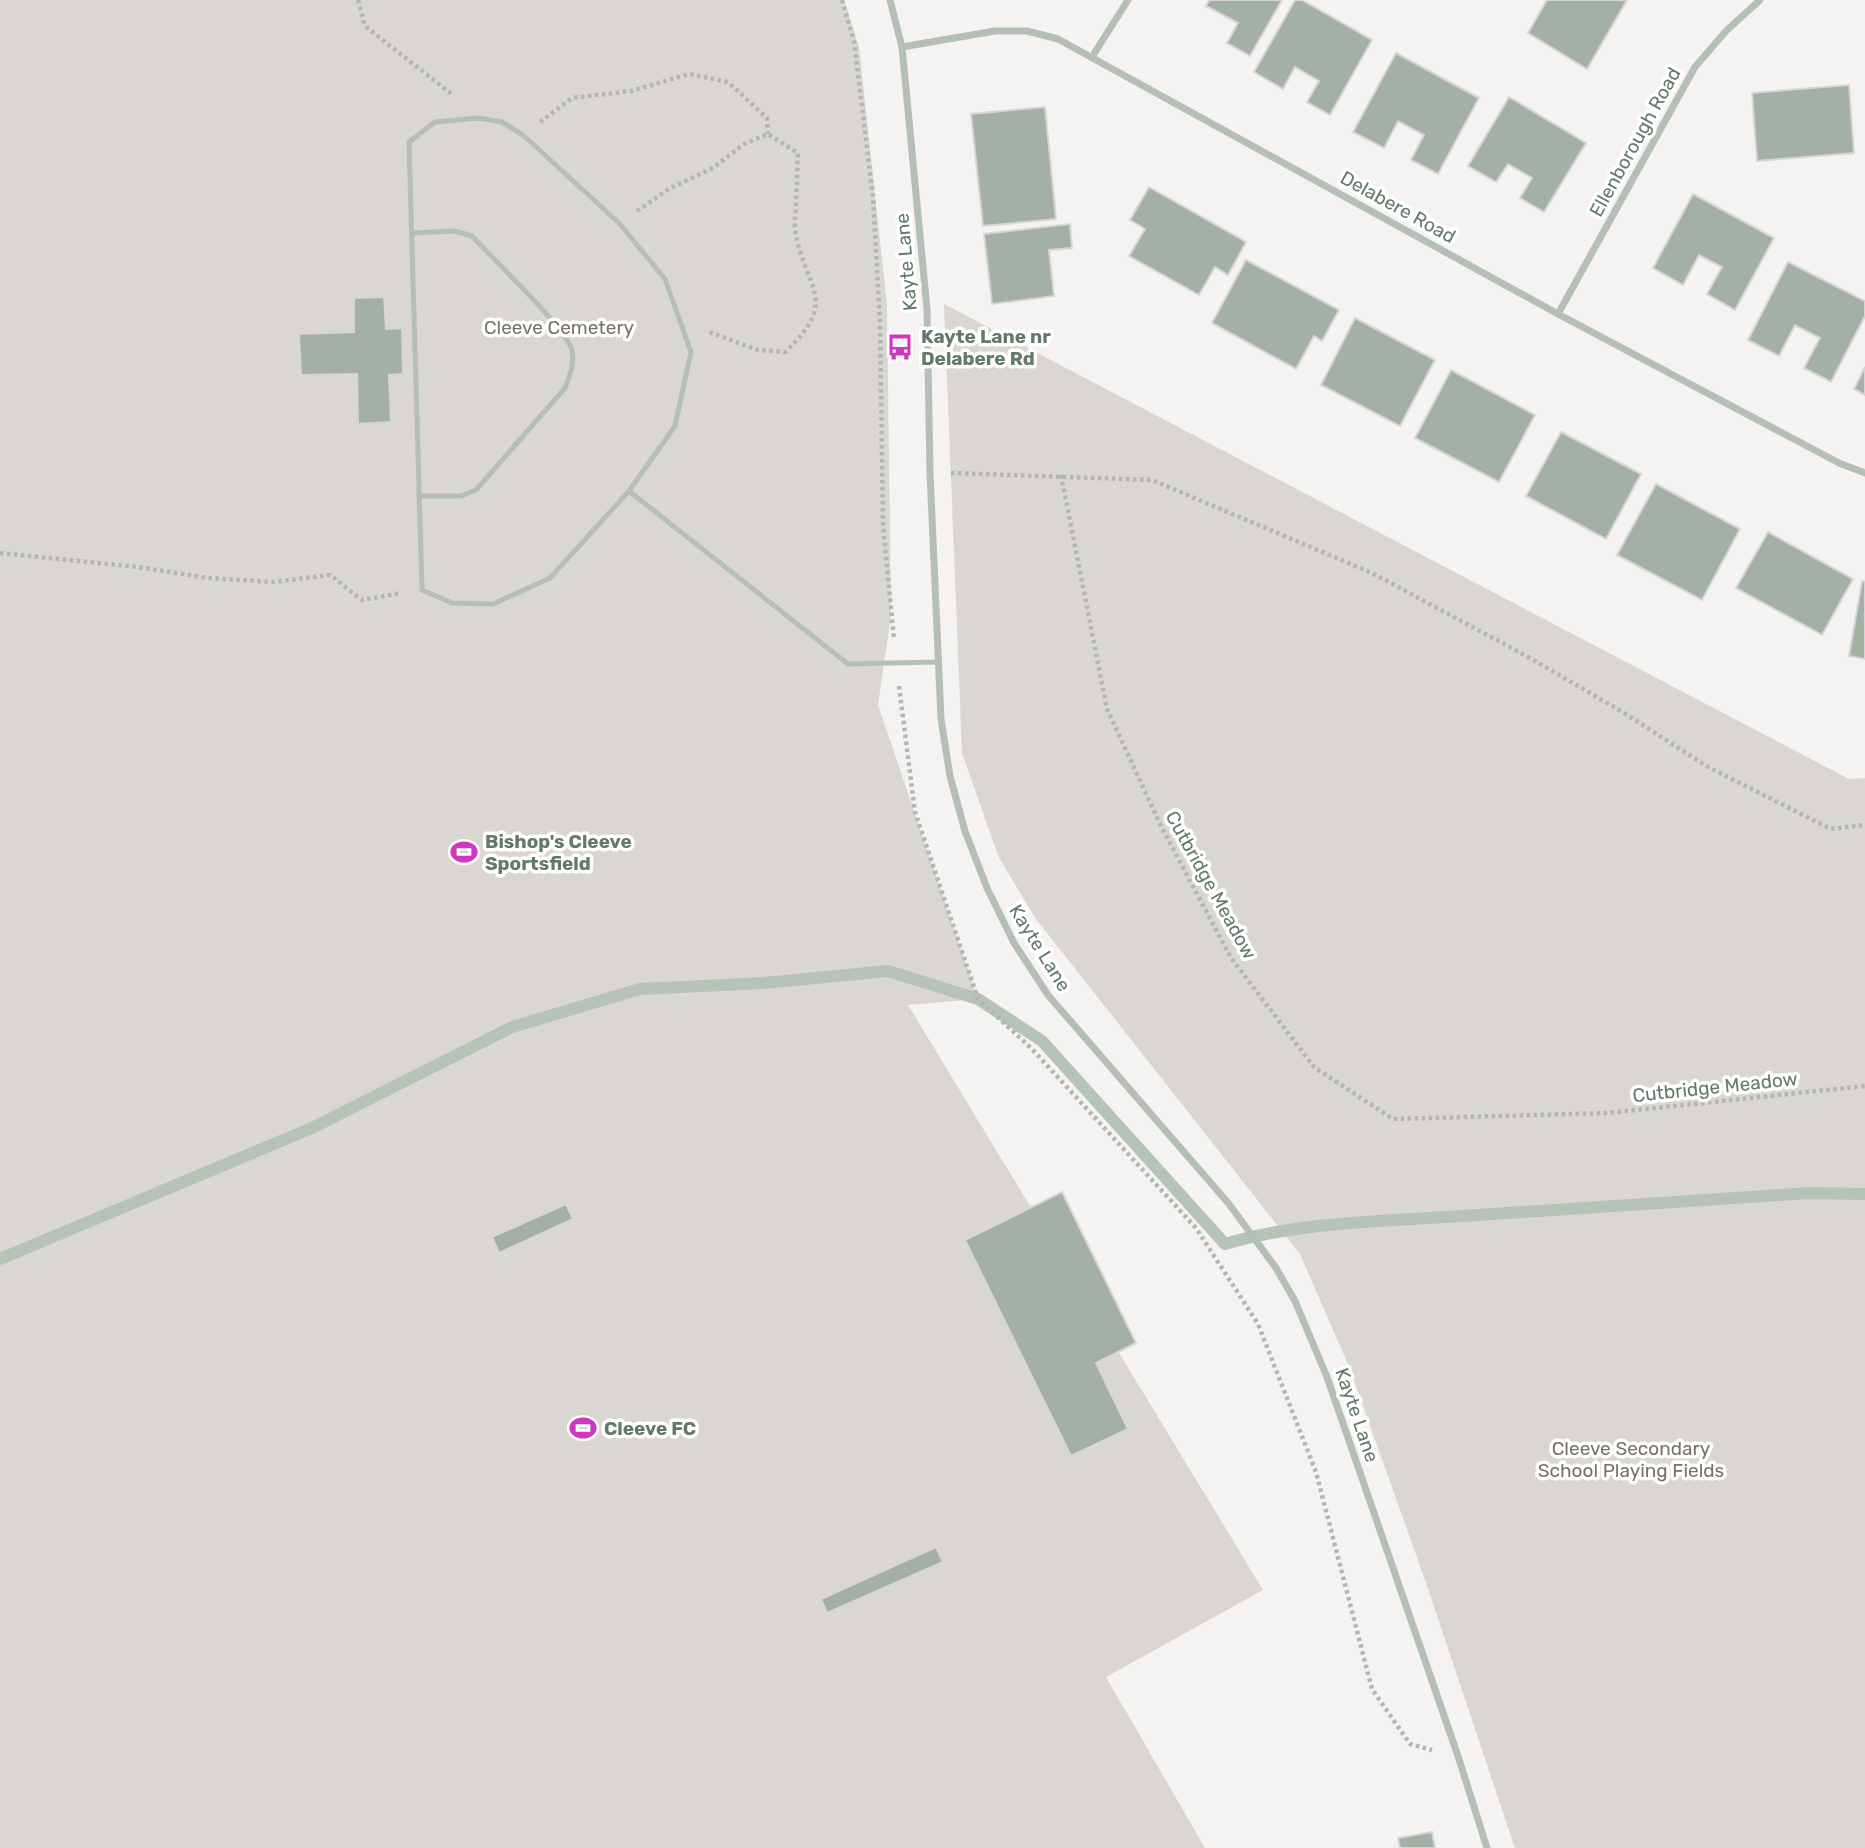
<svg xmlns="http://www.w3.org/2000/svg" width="1865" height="1848" font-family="Rubik,sans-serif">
<rect width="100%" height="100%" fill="#f5f2f2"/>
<g fill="#dad6d2">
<polygon points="0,0 844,0 859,47 887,305 891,615 878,705 978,999 908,1005 1263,1590 1106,1677 1205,1848 0,1848"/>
<polygon points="944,304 1849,779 1865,778 1865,1848 1515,1848 1425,1580 1350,1369 1300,1254 1036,919 999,858 962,753"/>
</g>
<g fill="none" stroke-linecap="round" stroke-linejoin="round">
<path stroke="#b6c4b8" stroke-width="12" d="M 0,1259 L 312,1128 L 512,1027 L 640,989 L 764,983 L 888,971 L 978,999 L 1042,1041 L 1225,1244 C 1298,1222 1386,1221 1462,1216 C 1578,1208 1693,1201 1808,1193 L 1865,1194"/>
</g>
<g fill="#a3b0a6" stroke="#d7d5d5" stroke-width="2">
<polygon points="1209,0 1282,0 1250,56 1227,43 1238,23 1206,6"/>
<polygon points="1295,0 1302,0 1372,40 1330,115 1307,102 1319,81 1295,67 1283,89 1254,72"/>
<polygon points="1547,0 1627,0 1587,69 1528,33"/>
<polygon points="1396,53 1479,98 1438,174 1411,160 1424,135 1398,121 1384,148 1353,132"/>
<polygon points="1849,85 1854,153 1757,161 1752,93"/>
<polygon points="1509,97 1586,143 1544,212 1520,198 1532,178 1508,164 1496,182 1468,166"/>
<polygon points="1045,107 1056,219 983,226 971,114"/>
<polygon points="1149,187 1246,242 1228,275 1215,267 1199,295 1129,256 1145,229 1130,220"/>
<polygon points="1693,194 1774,238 1735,310 1707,294 1722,267 1699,255 1683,285 1653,268"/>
<polygon points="1070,224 1072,248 1049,250 1054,296 992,304 984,234"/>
<polygon points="1246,260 1339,310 1322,341 1314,336 1296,369 1212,323"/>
<polygon points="1788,262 1865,301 1865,316 1831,382 1804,368 1820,338 1795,325 1779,356 1748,340"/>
<polygon points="384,297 386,329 402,328 403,374 389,375 391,422 358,424 357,374 301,375 299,334 354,332 354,298"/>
<polygon points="1355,318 1435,360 1400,426 1321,385"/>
<polygon points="1865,367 1865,395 1854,389"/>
<polygon points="1451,370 1535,415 1499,482 1415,438"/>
<polygon points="1561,432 1641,474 1606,539 1526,496"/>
<polygon points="1656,484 1740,529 1702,600 1617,555"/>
<polygon points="1768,532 1853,579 1822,635 1736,588"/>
<polygon points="1862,581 1865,582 1865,659 1849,656"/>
<polygon points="1062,1192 1136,1343 1096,1363 1128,1429 1071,1456 965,1240"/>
<polygon points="566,1204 573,1219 499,1253 492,1237"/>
<polygon points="936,1547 943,1562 827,1613 821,1599"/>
<polygon points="1432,1832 1435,1848 1400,1848 1398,1838"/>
</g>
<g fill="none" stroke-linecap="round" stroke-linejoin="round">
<g stroke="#b1b8b3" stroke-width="4.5" stroke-dasharray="3.5 3.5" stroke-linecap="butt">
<polyline points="358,0 365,26 454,96"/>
<polyline points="842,0 854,41 873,197 880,322 883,525 894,639"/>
<polyline points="540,122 572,98 631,91 689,74 728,82 767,118 768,134"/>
<path d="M 637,211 L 669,189 L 713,168 L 744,144 L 768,134 L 798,153 C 797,170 797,186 796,203 C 796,212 794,221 795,230 C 805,289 841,300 785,352 L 758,350 L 709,332"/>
<polyline points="951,473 1152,480 1372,573 1530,658 1621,711 1708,767 1831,829 1865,825"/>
<polyline points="1061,475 1107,709 1160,824 1231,958 1314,1067 1393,1119 1607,1113 1865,1086"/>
<polyline points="0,553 138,567 208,578 273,582 330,575 362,600 401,593"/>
<polyline points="899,686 915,812 978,999 1032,1049 1196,1228 1258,1324 1316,1472 1372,1689 1410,1744 1432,1750"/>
</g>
<g stroke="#b6beb8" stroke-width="5">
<polygon points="478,118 502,122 523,135 619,223 665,279 691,352 675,426 629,491 550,578 493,604 452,603 422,590 409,142 435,122"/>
<path d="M 412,233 L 455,231 L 472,236 C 491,257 568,330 572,351 C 575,364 569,377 565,388 L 476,490 L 461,496 L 419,496"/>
<polyline points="629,491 848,664 937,662"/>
</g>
<g stroke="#b6beb8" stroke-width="7">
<polyline points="890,0 902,47 927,309 930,472 941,719 950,776 965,831 987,888 1014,943 1048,995 1229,1204 1276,1268 1295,1301 1327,1377 1458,1756 1487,1848"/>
<polyline points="902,47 995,31 1027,31 1058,39 1558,314 1839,463 1865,473"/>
<polyline points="1092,57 1128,0"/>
<polyline points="1558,314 1695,67 1726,31 1760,0"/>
</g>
</g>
<defs>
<g id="bus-bare" transform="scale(2.1)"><path d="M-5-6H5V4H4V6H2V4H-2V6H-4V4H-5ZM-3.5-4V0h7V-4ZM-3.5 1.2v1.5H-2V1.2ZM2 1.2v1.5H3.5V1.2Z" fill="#d037be" stroke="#fff" stroke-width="2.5" paint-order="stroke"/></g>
<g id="stadium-bare" transform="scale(2.1)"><path d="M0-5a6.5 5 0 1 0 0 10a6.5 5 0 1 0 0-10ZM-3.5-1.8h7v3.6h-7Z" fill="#d037be" stroke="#fff" stroke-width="2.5" paint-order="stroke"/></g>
</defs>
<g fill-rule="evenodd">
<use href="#bus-bare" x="900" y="347"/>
<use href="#stadium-bare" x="464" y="852"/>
<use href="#stadium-bare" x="583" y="1428"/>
</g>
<g text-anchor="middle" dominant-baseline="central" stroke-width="7" stroke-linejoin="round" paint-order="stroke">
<g font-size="19" fill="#637a6a" stroke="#fff">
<text transform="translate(1635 142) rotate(-61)">Ellenborough Road</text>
<text transform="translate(1398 207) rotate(29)">Delabere Road</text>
<text transform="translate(906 262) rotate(-95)">Kayte Lane</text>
<text transform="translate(1211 885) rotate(61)">Cutbridge Meadow</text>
<text transform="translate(1040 948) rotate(58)">Kayte Lane</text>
<text transform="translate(1715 1087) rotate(-6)">Cutbridge Meadow</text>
<text transform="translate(1357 1415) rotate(71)">Kayte Lane</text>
</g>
<g font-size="19" fill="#787265" stroke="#fff">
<text x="559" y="327">Cleeve Cemetery</text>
<text x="1631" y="1448">Cleeve Secondary<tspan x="1631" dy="22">School Playing Fields</tspan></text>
</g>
<g font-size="19" font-weight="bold" fill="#637a6a" stroke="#fff" text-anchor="start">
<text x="921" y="336">Kayte Lane nr<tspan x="921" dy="22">Delabere Rd</tspan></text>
<text x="485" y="841">Bishop's Cleeve<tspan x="485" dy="22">Sportsfield</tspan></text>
<text x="604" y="1428">Cleeve FC</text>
</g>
</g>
</svg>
